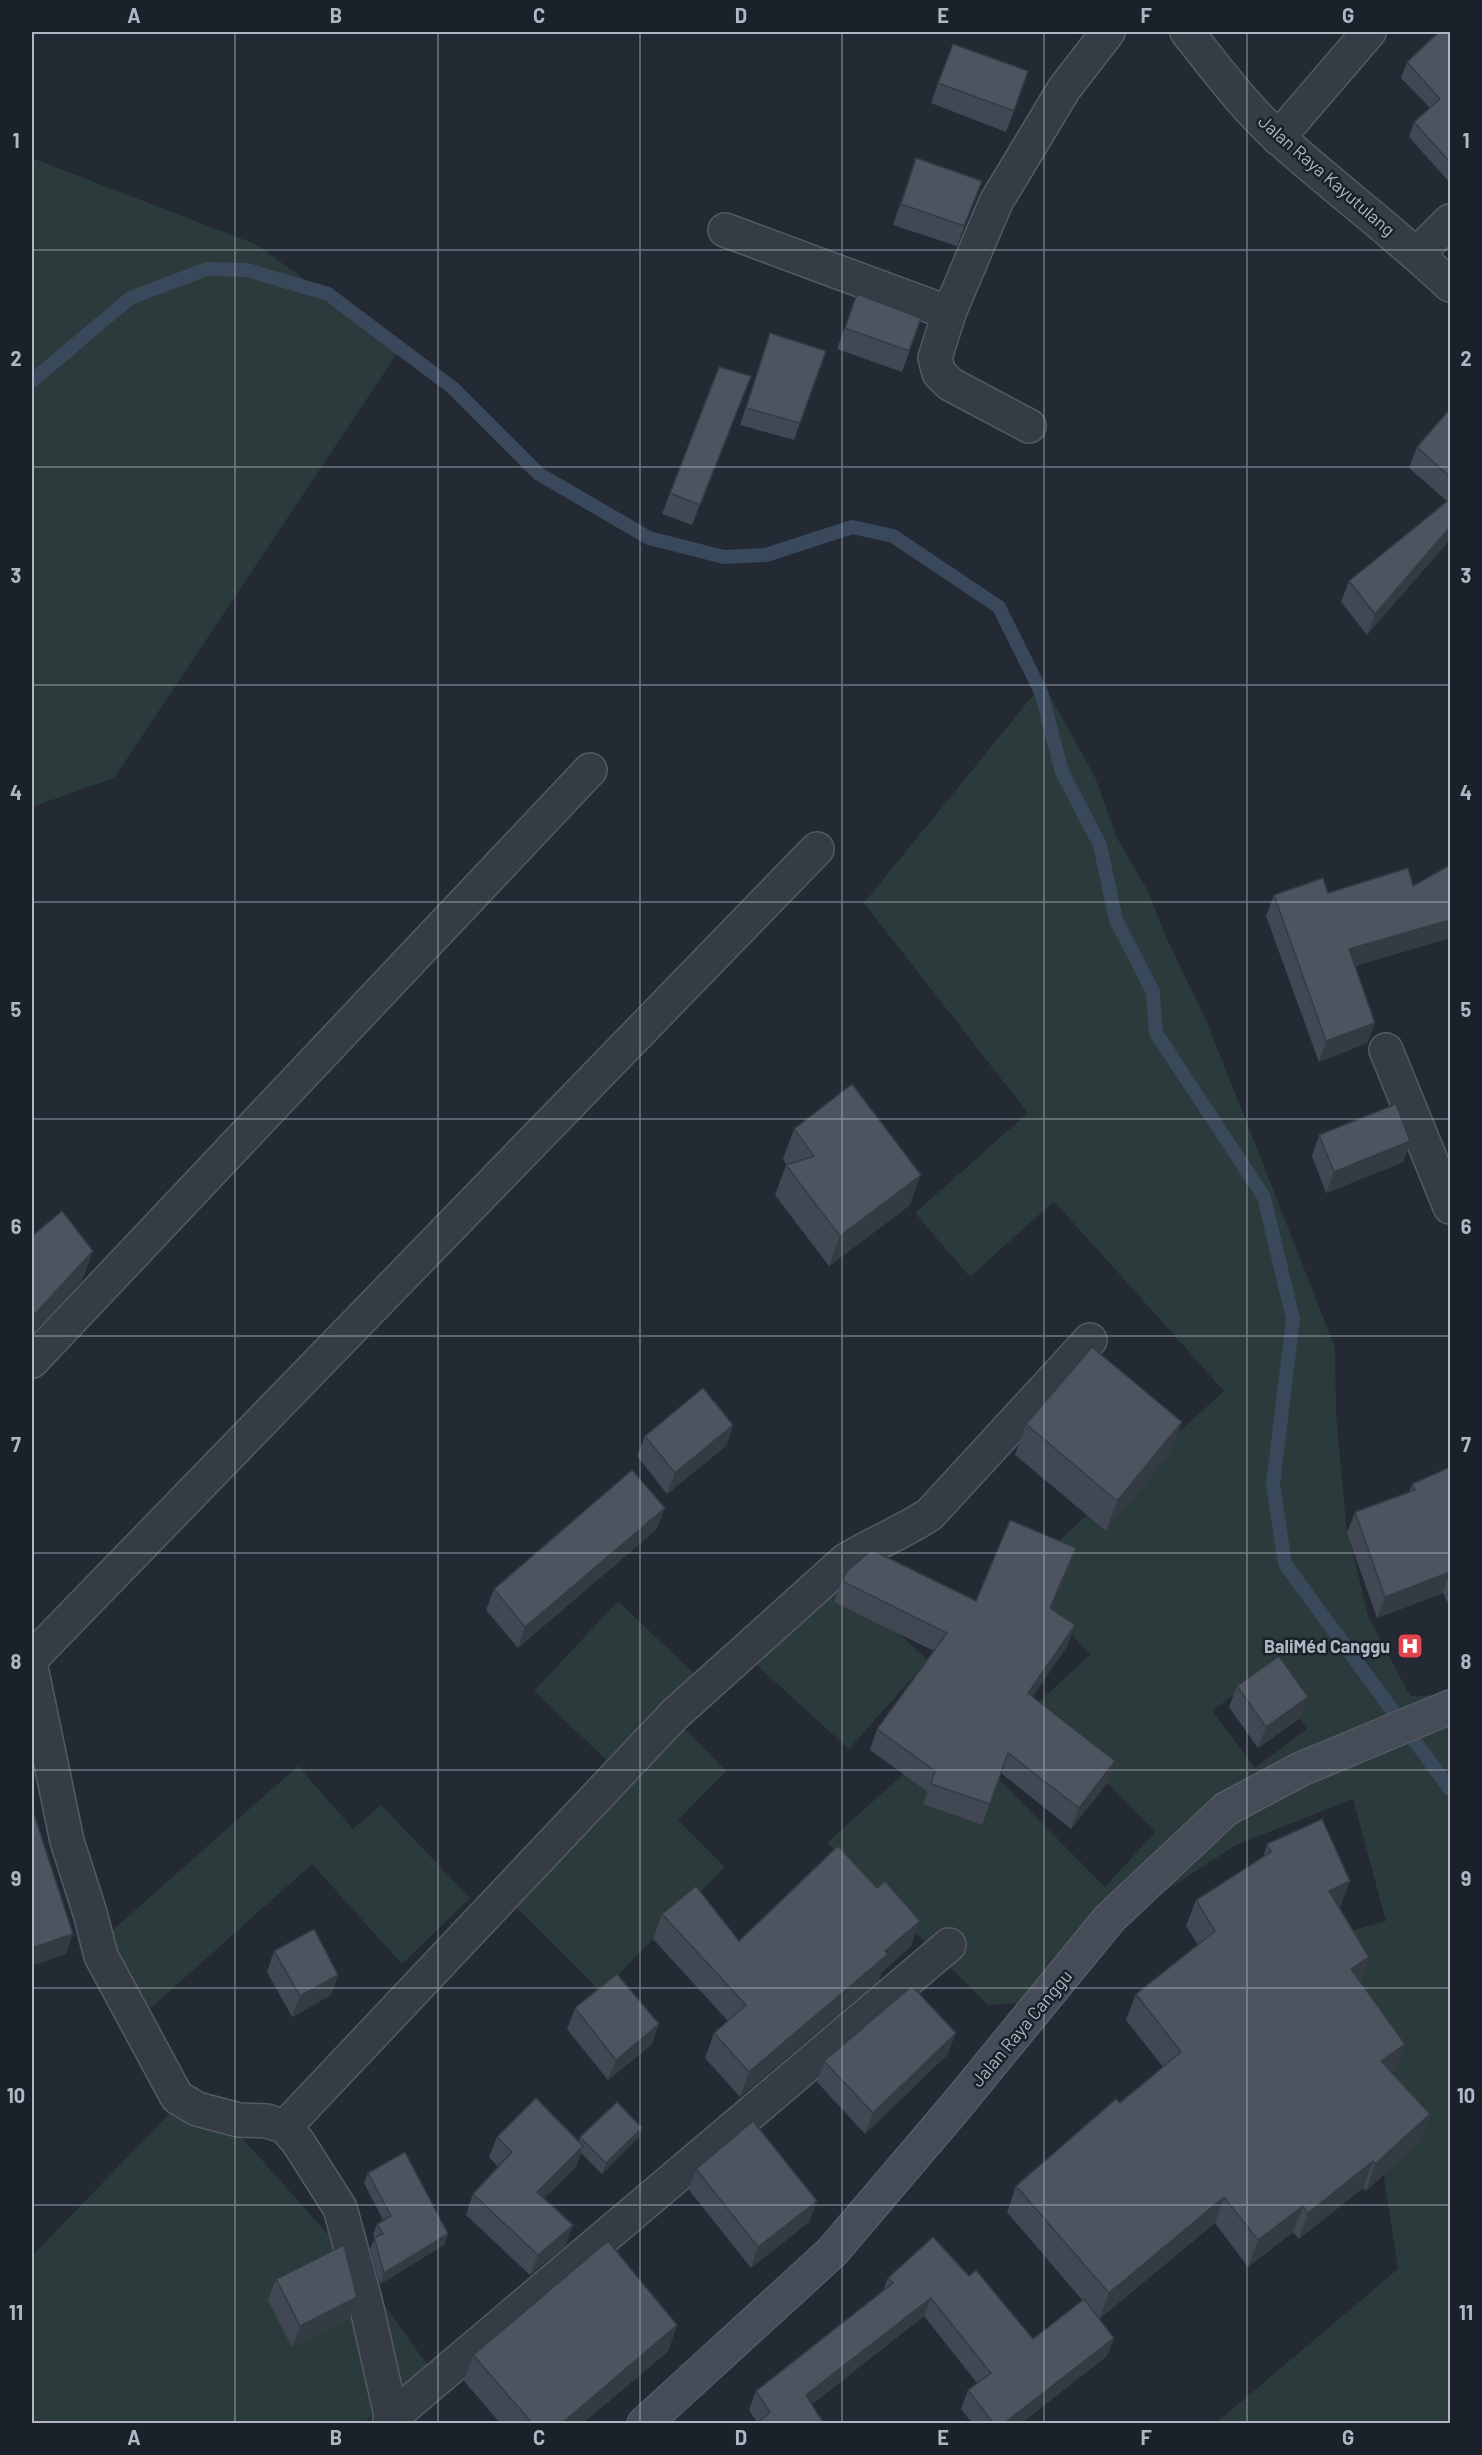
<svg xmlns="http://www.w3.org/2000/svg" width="1482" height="2455" font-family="Barlow,sans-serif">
<rect width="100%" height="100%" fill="#232a34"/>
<g fill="#2b3b3b" fill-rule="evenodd">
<polygon points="32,158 257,245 400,349 114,778 32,807"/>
<path d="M 1043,683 L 1095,777 L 1117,838 L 1149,893 L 1166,937 L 1207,1022 L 1335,1347 L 1336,1414 L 1346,1524 L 1368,1616 L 1410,1696 L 1450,1695 L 1450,2423 L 1216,2423 L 1398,2269 L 1371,2092 L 1295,1947 L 1386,1921 L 1353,1799 L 1238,1844 L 1134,1911 L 1047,2002 L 988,2005 L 827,1843 L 951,1731 L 1105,1887 L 1155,1832 L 1033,1707 L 1090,1655 L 1020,1576 L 1224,1391 L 1054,1201 L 970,1277 L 915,1213 L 1028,1113 L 864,903 ZM 1265,1672 L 1307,1729 L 1255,1768 L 1212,1711 Z"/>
<polygon points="818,1561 928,1660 849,1749 739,1649"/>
<polygon points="618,1601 705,1684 674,1718 726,1771 678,1820 725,1867 601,1992 501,1892 621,1774 534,1691"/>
<polygon points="298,1766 353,1829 381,1805 470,1898 402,1964 312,1864 143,2015 88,1952"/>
<polygon points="196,2086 357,2267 431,2370 363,2423 32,2423 32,2256"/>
</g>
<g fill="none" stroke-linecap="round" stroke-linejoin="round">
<polyline stroke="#3a485b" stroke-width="14" points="32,381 130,298 207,269 247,270 328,294 453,388 539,474 649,538 724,557 766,555 852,527 893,536 999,607 1041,692 1062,772 1100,845 1116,920 1153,992 1156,1033 1264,1197 1293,1319 1273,1484 1285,1564 1450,1789"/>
<g stroke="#545a63" stroke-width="36">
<g id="minor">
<path d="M 1187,32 C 1216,68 1245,108 1280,139 C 1336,189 1396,234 1450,285"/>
<polyline points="1278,138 1369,32"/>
<polyline points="725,230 949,313 996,202 1064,89 1108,32"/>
<polyline points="1417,254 1450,221"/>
<polyline points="949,313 935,358 939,373 950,384 1029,426"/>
<polyline points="1386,1050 1450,1207"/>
<polyline points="32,1361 590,770"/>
<polyline points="32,1658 817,849"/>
<polyline points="32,1672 67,1841 90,1913 101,1956 177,2097 197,2109 239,2120 267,2121 285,2127 298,2142 340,2208 365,2300 393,2424"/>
<path d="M 285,2127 L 674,1715 L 845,1561 C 873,1543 902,1533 930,1514 L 1090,1340"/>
<polyline points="390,2419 949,1945"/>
</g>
</g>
<g stroke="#545a63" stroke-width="36">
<polyline id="secondary" points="644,2424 832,2252 957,2105 1110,1918 1226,1809 1301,1769 1450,1707"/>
</g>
<use href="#minor" stroke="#363c45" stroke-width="33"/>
<use href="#secondary" stroke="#454c58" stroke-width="33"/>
</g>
<g fill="#414853">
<polygon points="1450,32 1450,183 1409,137 1414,122 1430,108 1401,78 1407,62"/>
<polygon points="938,83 1014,111 1006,132 931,103"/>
<polygon points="916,158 982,181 957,246 893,225"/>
<polygon points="857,294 921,318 902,372 837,349"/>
<polygon points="770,333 826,351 794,440 740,425"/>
<polygon points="751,376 692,525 662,514 670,493"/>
<polygon points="1450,409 1450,539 1367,635 1341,602 1349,581 1447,501 1409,468 1417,447"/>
<polygon points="1450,865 1450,938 1355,966 1375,1023 1367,1043 1319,1062 1266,916 1274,895 1328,893 1413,886"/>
<polygon points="794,1129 910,1205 829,1266 775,1195 786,1165 787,1165 783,1159"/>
<polygon points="1319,1135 1410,1141 1403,1162 1326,1193 1312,1156"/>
<polygon points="1026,1424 1171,1452 1106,1531 1015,1455"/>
<polygon points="733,1425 726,1446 667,1494 637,1456 645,1436"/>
<polygon points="1450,1467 1450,1604 1449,1605 1443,1593 1377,1618 1347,1533 1355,1512 1409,1492 1412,1484"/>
<polygon points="657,1529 518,1648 486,1610 494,1589"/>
<polygon points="1076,1548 1069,1569 1051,1609 1075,1625 1067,1646 1033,1696 1108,1782 1071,1829 1001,1773 982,1825 923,1804 928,1792 870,1750 877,1729 934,1651 834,1602 842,1581 976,1601"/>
<polygon points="1237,1686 1300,1718 1258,1748 1229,1707"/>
<polygon points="1267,1844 1340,1907 1339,1908 1369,1957 1361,1982 1405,2044 1395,2070 1392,2072 1430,2114 1421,2140 1366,2191 1363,2188 1299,2239 1293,2232 1248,2267 1215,2223 1099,2319 1114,2338 1107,2356 1020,2424 973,2424 961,2409 968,2390 977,2383 924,2316 812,2404 757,2422 749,2410 756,2391 883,2291 888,2278 969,2276 1033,2339 1083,2301 1007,2212 1016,2186 1163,2067 1126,2020 1136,1994 1198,1945 1186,1926 1196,1900 1263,1857"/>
<polygon points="662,1914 739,1941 911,1946 882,1972 879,1980 740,2097 705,2058 714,2033 728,2021 653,1939"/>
<polygon points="274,1951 338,1975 331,1995 292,2017 267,1972"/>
<polygon points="575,2008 659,2024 651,2045 608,2080 567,2029"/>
<polygon points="948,2054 865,2134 817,2082 824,2061"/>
<polygon points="642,2128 638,2138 602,2174 581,2153 576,2167 544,2198 573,2225 565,2246 530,2275 466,2215 473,2194 498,2167 489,2157 497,2137 579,2142 580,2137"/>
<polygon points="696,2169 817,2201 809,2222 751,2268 689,2190"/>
<polygon points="368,2173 448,2234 444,2245 380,2284 370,2249 375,2238 373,2234 377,2224 383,2220 364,2183"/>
<polygon points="276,2279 350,2318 292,2347 268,2300"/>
<polygon points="677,2325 668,2351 582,2424 501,2424 464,2381 473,2355"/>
</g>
<g fill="#353b43">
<polygon points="1450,527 1450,539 1367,635 1375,614"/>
<polygon points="1450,920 1450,938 1341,970 1349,949"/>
<polygon points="1375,1023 1367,1043 1319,1062 1326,1041"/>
<polygon points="1410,1141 1403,1162 1326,1193 1334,1172"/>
<polygon points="921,1175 910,1205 829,1266 840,1236"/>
<polygon points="93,1251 82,1281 32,1335 32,1317"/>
<polygon points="1182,1422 1171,1452 1106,1531 1117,1501"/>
<polygon points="733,1425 726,1446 667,1494 675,1473"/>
<polygon points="665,1508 657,1529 518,1648 525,1627"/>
<polygon points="1076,1548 1069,1569 1043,1629 1050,1608"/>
<polygon points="1450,1572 1443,1593 1377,1618 1385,1597"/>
<polygon points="1075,1625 1067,1646 1021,1714 1028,1693"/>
<polygon points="1308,1697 1300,1718 1258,1748 1266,1727"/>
<polygon points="1115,1761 1108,1782 1071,1829 1079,1808"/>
<polygon points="1350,1881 1340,1907 1319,1917 1329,1891"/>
<polygon points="920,1921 911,1946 882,1972 879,1980 740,2097 749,2072"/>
<polygon points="73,1934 66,1954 32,1966 32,1948"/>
<polygon points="1369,1957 1360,1984 1351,1969"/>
<polygon points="338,1975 331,1995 292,2017 300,1996"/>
<polygon points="659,2024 651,2045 608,2080 616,2060"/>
<polygon points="956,2033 948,2054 865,2134 873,2113"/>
<polygon points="1405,2044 1395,2070 1372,2087 1381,2061"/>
<polygon points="1430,2114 1421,2140 1366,2191 1375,2164"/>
<polygon points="642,2128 638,2138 602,2174 606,2163"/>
<polygon points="583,2146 576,2167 530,2213 537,2192"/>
<polygon points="1373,2161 1363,2188 1299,2239 1308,2213"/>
<polygon points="1224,2197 1215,2223 1099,2319 1109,2293"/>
<polygon points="817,2201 809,2222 751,2268 758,2247"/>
<polygon points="1303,2206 1293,2232 1248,2267 1258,2240"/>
<polygon points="573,2225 565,2246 530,2275 538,2255"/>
<polygon points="448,2234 444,2245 380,2284 384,2273"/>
<polygon points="357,2297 350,2318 292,2347 300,2326"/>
<polygon points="931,2298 924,2316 800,2414 806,2395"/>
<polygon points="677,2325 668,2351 582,2424 561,2424"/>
<polygon points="1114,2338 1107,2356 1020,2424 1003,2424"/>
</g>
<g fill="#4c5460" stroke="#353b43" stroke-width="1.5">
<polygon points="1439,32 1450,32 1450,162 1414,122 1440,99 1407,62"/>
<polygon points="953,44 1028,71 1014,111 938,83"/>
<polygon points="916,158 982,181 964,226 901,204"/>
<polygon points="857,294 921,318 909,351 845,328"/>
<polygon points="770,333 826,351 800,423 746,408"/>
<polygon points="719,367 751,376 700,505 670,493"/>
<polygon points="1450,409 1450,477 1417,447"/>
<polygon points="1450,499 1450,527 1375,614 1349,581"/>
<polygon points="1450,865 1450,920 1349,949 1375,1023 1326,1041 1274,895 1323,878 1328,893 1408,868 1413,886"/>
<polygon points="852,1084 921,1175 840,1236 786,1165 814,1156 794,1129"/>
<polygon points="1396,1104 1410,1141 1334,1172 1319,1135"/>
<polygon points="62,1211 93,1251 32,1317 32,1236"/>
<polygon points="1092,1347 1182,1422 1117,1501 1026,1424"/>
<polygon points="703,1388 733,1425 675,1473 645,1436"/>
<polygon points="1450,1467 1450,1572 1385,1597 1355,1512 1415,1490 1412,1484"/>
<polygon points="632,1470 665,1508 525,1627 494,1589"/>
<polygon points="1010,1520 1076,1548 1050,1608 1075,1625 1028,1693 1115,1761 1079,1808 1008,1753 990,1804 931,1784 935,1771 877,1729 947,1633 842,1581 848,1570 872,1550 976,1601"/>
<polygon points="1279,1656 1308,1697 1266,1727 1237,1686"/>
<polygon points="32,1808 73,1934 32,1948"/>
<polygon points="1322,1819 1350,1881 1329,1891 1369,1957 1351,1969 1405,2044 1381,2061 1430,2114 1375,2164 1373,2161 1308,2213 1303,2206 1258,2240 1224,2197 1109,2293 1016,2186 1116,2099 1120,2103 1181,2052 1136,1994 1215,1931 1196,1900 1271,1852 1267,1844"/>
<polygon points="838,1846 877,1888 885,1881 920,1921 885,1951 888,1954 749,2072 714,2033 746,2005 662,1914 696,1886 739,1941"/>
<polygon points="314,1929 338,1975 300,1996 274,1951"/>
<polygon points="617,1974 659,2024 616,2060 575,2008"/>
<polygon points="912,1986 956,2033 873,2113 824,2061"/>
<polygon points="536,2098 583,2146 537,2192 573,2225 538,2255 473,2194 512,2152 497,2137"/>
<polygon points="617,2102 642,2128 606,2163 580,2137"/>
<polygon points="753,2121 817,2201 758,2247 696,2169"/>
<polygon points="405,2152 448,2234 384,2273 374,2238 383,2234 377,2224 391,2216 368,2173"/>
<polygon points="933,2237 969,2276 976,2270 1033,2339 1084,2299 1114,2338 1003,2424 994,2424 968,2390 991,2373 931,2298 806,2395 824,2424 756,2424 770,2412 756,2391 893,2283 888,2278"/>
<polygon points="608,2241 677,2325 561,2424 533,2424 473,2355"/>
<polygon points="344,2245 357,2297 300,2326 276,2279"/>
</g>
<path fill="none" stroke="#b1b7c2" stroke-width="1.5" stroke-opacity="0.55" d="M 235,32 L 235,2424M 438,32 L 438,2424M 640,32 L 640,2424M 842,32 L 842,2424M 1044,32 L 1044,2424M 1247,32 L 1247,2424M 32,250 L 1450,250M 32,467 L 1450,467M 32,685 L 1450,685M 32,902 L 1450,902M 32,1119 L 1450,1119M 32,1336 L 1450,1336M 32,1553 L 1450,1553M 32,1770 L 1450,1770M 32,1988 L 1450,1988M 32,2205 L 1450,2205"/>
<defs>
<g id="hospital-square" transform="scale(1.35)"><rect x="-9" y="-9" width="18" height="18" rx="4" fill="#e0444e" stroke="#1b212a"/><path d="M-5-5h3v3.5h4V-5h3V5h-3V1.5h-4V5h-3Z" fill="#fff"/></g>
</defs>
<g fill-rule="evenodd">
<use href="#hospital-square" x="1410" y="1646"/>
</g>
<g text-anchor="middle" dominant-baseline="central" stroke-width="5" stroke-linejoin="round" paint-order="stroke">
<g font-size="18" fill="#b1b7c2" stroke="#1b212a">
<text transform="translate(1327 175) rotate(41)">Jalan Raya Kayutulang</text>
<text transform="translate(1021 2028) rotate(-50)">Jalan Raya Canggu</text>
</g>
<g font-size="18" font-weight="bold" fill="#b1b7c2" stroke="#1b212a" text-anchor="end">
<text x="1390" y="1646">BaliMéd Canggu</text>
</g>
</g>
<rect width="1482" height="2455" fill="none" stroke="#1b212a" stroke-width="66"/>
<rect x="33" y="33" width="1416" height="2389" fill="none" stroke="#b1b7c2" stroke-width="2"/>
<g font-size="20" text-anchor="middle" font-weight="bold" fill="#b1b7c2">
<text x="134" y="23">A</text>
<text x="336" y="23">B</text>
<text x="539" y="23">C</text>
<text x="741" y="23">D</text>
<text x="943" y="23">E</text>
<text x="1146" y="23">F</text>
<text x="1348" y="23">G</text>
<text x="16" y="148">1</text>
<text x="1466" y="148">1</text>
<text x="16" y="366">2</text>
<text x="1466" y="366">2</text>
<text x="16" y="583">3</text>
<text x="1466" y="583">3</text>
<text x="16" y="800">4</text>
<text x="1466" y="800">4</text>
<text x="16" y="1017">5</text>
<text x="1466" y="1017">5</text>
<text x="16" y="1234">6</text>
<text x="1466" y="1234">6</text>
<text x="16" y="1452">7</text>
<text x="1466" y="1452">7</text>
<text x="16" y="1669">8</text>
<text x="1466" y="1669">8</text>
<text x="16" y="1886">9</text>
<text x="1466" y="1886">9</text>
<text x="16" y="2103">10</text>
<text x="1466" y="2103">10</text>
<text x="16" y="2320">11</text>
<text x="1466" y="2320">11</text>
<text x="134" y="2445">A</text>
<text x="336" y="2445">B</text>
<text x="539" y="2445">C</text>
<text x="741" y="2445">D</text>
<text x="943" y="2445">E</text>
<text x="1146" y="2445">F</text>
<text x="1348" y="2445">G</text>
</g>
</svg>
